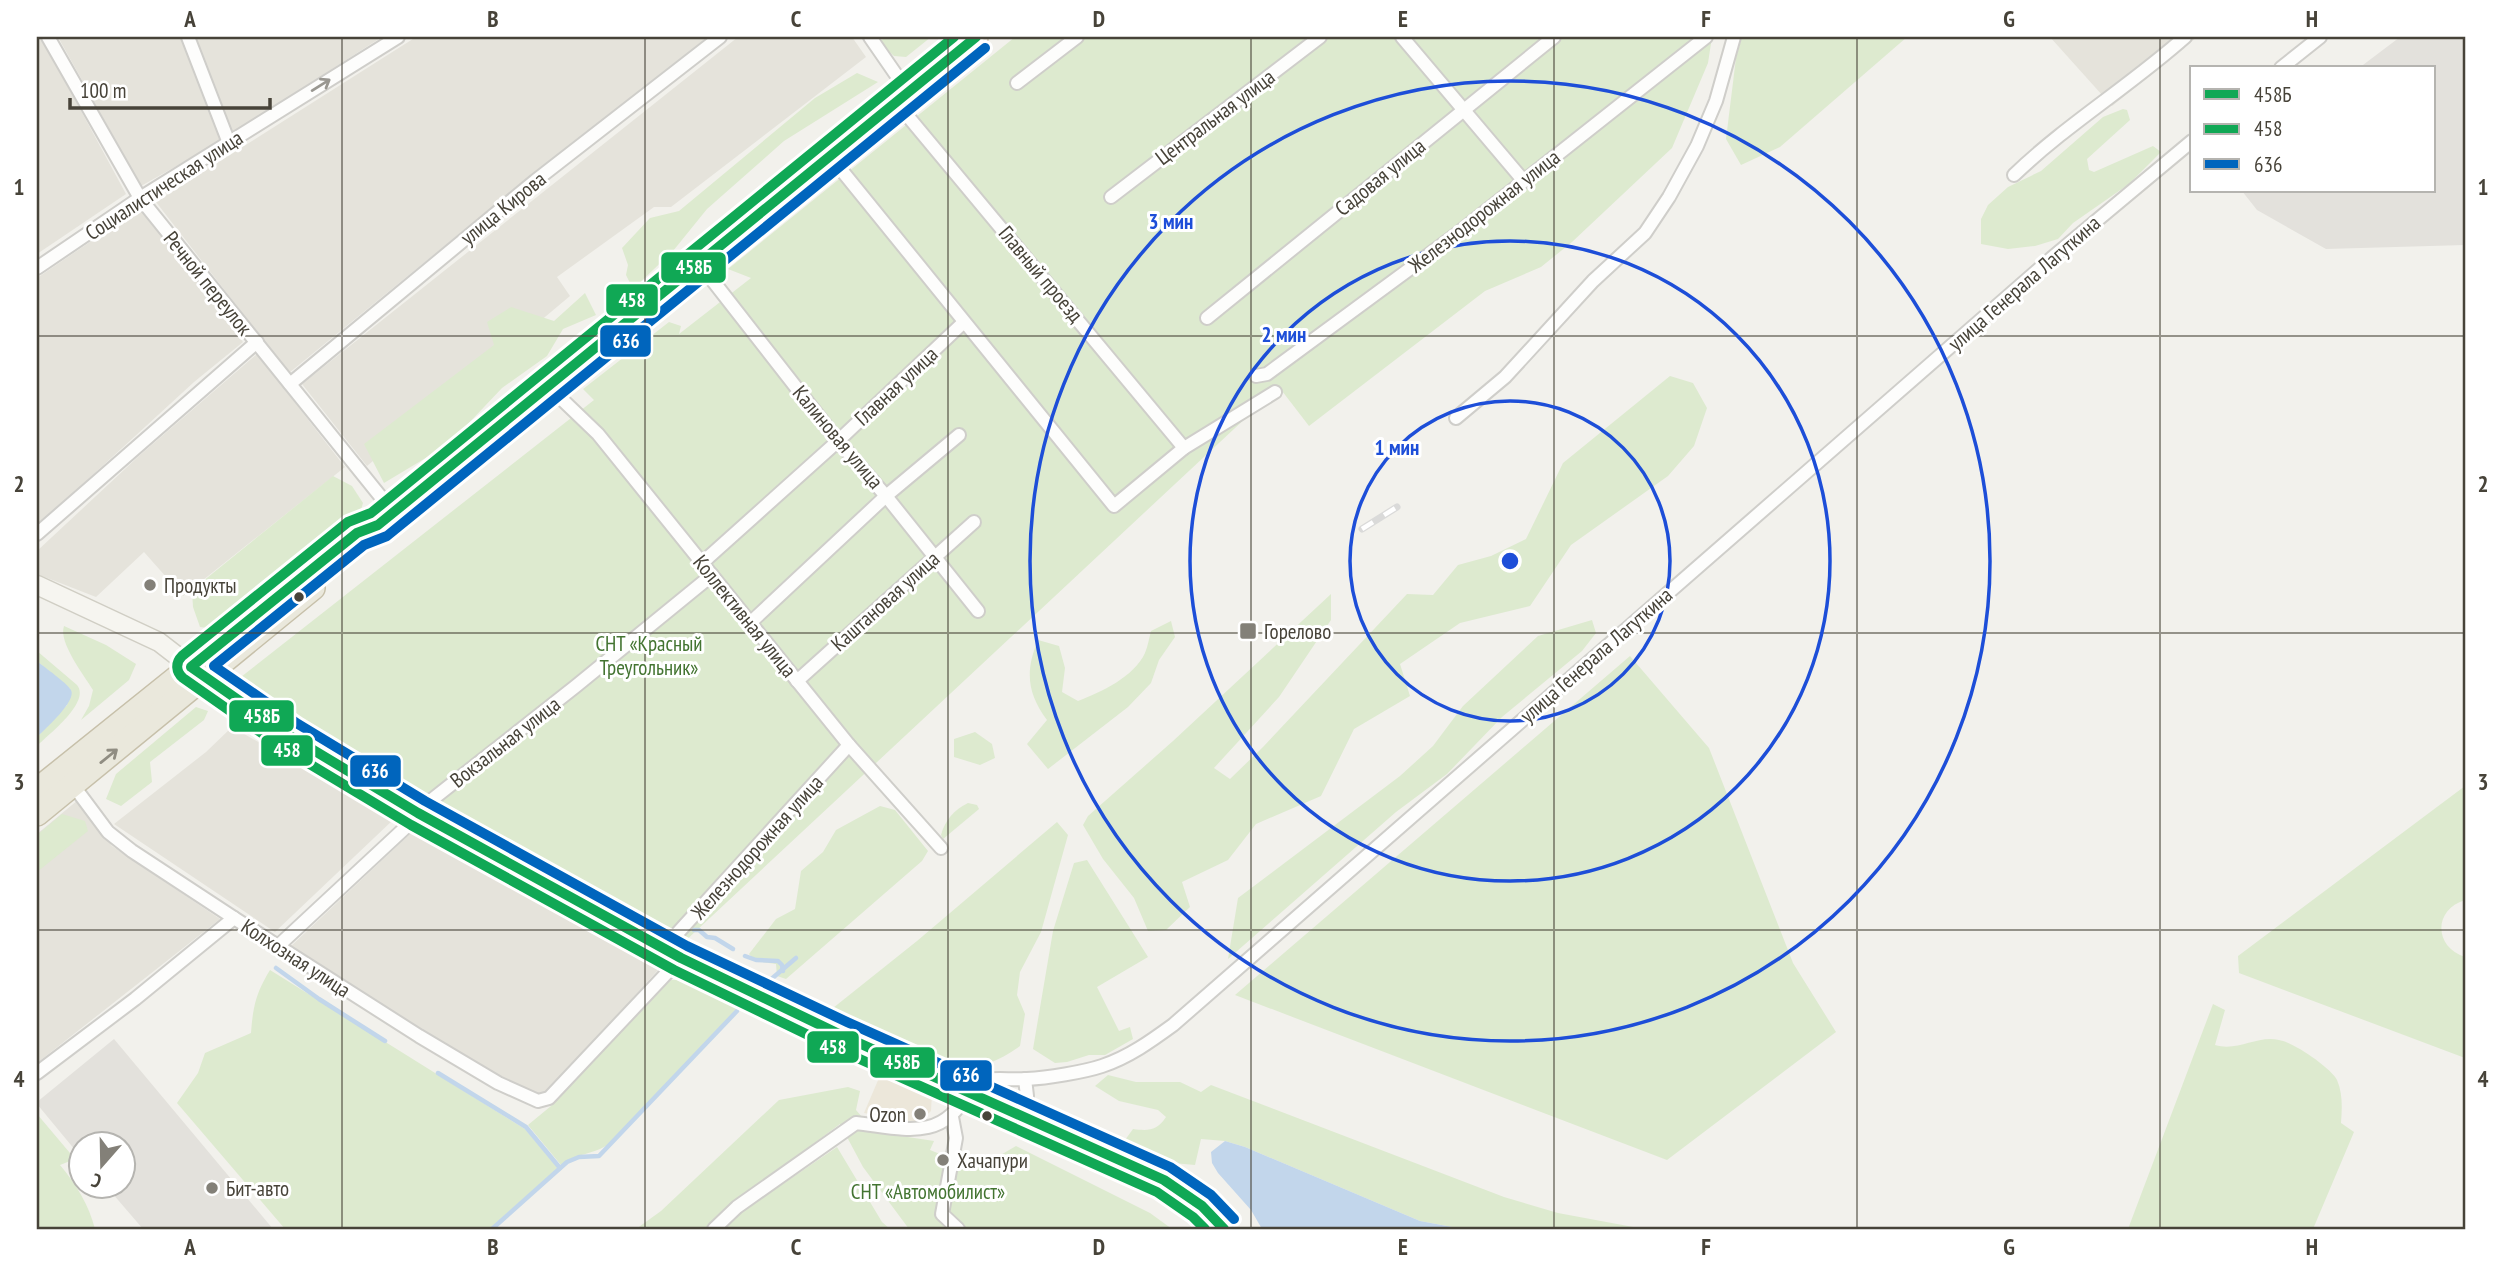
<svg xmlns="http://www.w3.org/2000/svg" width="2502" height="1266" font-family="'PT Sans Narrow',sans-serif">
<rect width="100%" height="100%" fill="#f2f1ec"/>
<g fill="#e5e3db">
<polygon points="37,37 41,37 126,194 37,254"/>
<polygon points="58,37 180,37 221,141 141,186"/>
<polygon points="195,37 382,37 232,133"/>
<polygon points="416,37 712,37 486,212 289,373 156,202"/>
<polygon points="738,37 852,37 866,57 671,207 654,207 557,277 570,296 367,466 302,384"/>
<polygon points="2050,37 2197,37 2112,106"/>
<polygon points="140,208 243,342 194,382 37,526 37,278"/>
<polygon points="257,354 345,467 183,596 144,552 96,597 37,574 37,551 140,455"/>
<polygon points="232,727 394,819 275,932 114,824 206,752"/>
<polygon points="78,800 112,846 220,919 37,1063 37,834"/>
<polygon points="413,831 658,970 541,1100 377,1003 290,947"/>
</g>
<polygon fill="#ece7da" points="882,1071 932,1093 931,1111 918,1123 864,1113"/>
<g fill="#e3e1dc">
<polygon points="2400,37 2465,37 2465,245 2326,249 2257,210 2242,191 2434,191 2434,68 2359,68"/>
<polygon points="114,1039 273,1229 143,1229 106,1186 122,1186 122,1144 80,1144 80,1156 37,1104 37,1102"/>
</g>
<g fill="#ddeacf">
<polygon points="884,37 931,37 906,57 894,56 880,43"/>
<polygon points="1015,37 1712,37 1708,63 1672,148 1572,242 1541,267 1485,291 1309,426 1279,387 682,944 422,797 232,684 594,400 583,389 669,322 681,326 679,334 751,278 728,269"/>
<polygon points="1742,37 1907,37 1780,147 1741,165 1726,139 1736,58"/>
<polygon points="857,73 878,82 784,141 707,209 673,251 633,289 626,275 628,265 622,248 650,218 679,211 815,98"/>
<polygon points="2123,109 2127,110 2130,120 2087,159 2089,170 2094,172 2153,146 2161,152 2129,184 2073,223 2058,239 2035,246 2008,249 1981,244 1981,219 1988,205 2008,187 2041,171 2103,117"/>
<polygon points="585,293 596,315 563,329 547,356 502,388 449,444 384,483 364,444 494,345 487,322 511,307 554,321"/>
<polygon points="1670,376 1693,383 1707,408 1694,446 1668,476 1571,545 1530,606 1460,623 1400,664 1410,696 1354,729 1321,796 1256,824 1228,860 1182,882 1190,907 1166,930 1148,931 1134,898 1103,859 1083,825 1088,816 1173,741 1331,594 1331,620 1279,697 1214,768 1230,779 1263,747 1407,594 1433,595 1458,565 1491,556 1526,539 1563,463"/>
<polygon points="333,476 352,486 363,503 357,523 221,630 200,627 193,607 192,590"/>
<polygon points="1592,620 1596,633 1582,651 1502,717 1447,774 1396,812 1228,959 1238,898 1400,776 1433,746 1463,706 1538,636"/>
<path d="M 1171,621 L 1175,637 L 1159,660 L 1151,683 L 1128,707 L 1048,769 L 1027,744 L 1047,720 C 1027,693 1025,671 1038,640 L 1059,646 L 1065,668 L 1062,692 L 1078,701 C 1101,692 1134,677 1145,653 C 1148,646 1149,638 1151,631 Z"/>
<path d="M 64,626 L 106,645 L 136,664 L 129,680 L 81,720 L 89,706 L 93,690 C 84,675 58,642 64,626 Z"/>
<path d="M 37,651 L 77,685 C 91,702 49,734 37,746 L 37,737 L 67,705 L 70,689 L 37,661 Z"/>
<polygon points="1630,656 1709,748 1793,963 1836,1032 1667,1160 1235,995"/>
<polygon points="196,707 208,711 204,720 150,762 152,782 121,806 106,799 116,774"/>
<polygon points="975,732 992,744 995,758 980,765 954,757 954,739"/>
<path d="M 2465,786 L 2465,900 C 2433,910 2434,947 2465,957 L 2465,1058 L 2239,973 L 2238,956 Z"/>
<path d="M 968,803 L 977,805 L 979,809 L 943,839 L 941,835 C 945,820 954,810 968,803 Z"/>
<polygon points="880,806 895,810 928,851 922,861 786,979 777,976 776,964 755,961 749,954 776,919 795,909 801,871 823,852 836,830"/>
<polygon points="62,814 85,821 88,831 37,872 37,835"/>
<path d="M 1057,822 L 1068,835 L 1041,932 L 1020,972 L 1017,995 L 1025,1014 L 1020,1046 C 1000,1061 981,1067 958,1072 L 823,1016 L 917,941 Z"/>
<polygon points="1087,860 1148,957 1097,987 1119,1031 1130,1027 1133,1039 1105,1055 1089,1055 1067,1062 1055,1063 1033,1049 1053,931 1074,863"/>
<path d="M 270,970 L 525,1129 L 558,1168 L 489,1229 L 285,1229 L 177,1103 L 198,1073 L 205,1053 L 251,1033 C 253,1006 256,993 270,970 Z"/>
<path d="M 671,980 L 682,980 L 742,1004 L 609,1144 C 593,1155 576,1153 561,1165 L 528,1125 L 551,1106 Z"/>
<path d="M 2213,1004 L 2225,1010 L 2215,1045 C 2238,1052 2257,1035 2279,1040 C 2293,1042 2331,1068 2337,1080 C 2343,1094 2342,1109 2341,1123 L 2354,1132 L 2313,1229 L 2128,1229 Z"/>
<path d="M 1108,1075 L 1136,1082 L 1180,1082 L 1201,1092 L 1211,1085 L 1504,1197 L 1558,1213 L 1644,1229 L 1463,1229 L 1420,1221 L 1245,1147 L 1225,1141 L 1201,1139 L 1195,1165 L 1173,1163 L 1125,1140 L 1133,1129 C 1148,1131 1157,1131 1166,1117 L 1158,1110 L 1119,1101 L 1095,1086 Z"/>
<polygon points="848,1087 860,1091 856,1110 875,1132 934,1141 930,1150 967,1165 980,1167 1016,1146 1150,1213 1172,1229 909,1229 863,1167 840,1124 727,1208 704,1229 636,1229 661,1211 779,1100"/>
<path d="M 37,1114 L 75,1159 L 60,1165 C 76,1184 89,1205 95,1229 L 37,1229 Z"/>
<polygon points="837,1147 882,1222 890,1229 721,1229 739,1214"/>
</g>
<g fill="#c2d6eb">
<path d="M 37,661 C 45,668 66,682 71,690 C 77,701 45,729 37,737 Z"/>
<polygon points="1225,1141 1245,1147 1420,1221 1463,1229 1262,1229 1251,1210 1218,1173 1212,1163 1211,1152"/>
</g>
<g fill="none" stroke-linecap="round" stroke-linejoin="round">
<g stroke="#c2d6eb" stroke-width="4.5">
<polyline points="694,930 699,930 707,937 715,938 733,949"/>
<polyline points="745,956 756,960 778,961 782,965 783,971"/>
<polyline points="276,968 319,999 385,1041"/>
<polyline points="769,981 796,958"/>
<polyline points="438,1073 526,1127 560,1168"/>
<polyline points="492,1229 567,1162 579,1157 599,1156 737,1011"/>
</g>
<g stroke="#cfceca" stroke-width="16">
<g id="street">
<polyline points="48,37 140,198 393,512"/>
<polyline points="188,37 229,143"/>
<polyline points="870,37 908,92"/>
<polyline points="1402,37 1523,180"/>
<polyline points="2281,68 2320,37"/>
<polyline points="1017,83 1077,37"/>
<polyline points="896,102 1184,448"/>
<polyline points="830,156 1114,506 1184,448 1275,392"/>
<path d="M 2014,175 C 2067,124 2130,86 2185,37"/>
<polyline points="1111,197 1320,37"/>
<polyline points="699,263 838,441 886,496 978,611"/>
<polyline points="37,268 140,198 398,37"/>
<polyline points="1207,318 1554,37"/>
<polyline points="1256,376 1267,374 1457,234 1706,37"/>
<polyline points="290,384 535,181 720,37"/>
<polyline points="548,386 598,434 849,745 941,848"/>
<polyline points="1456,418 1505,377 1593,281 1645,233 1669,197 1697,146 1716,101 1734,37"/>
<polyline points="37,534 257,342"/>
<polyline points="702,563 838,441 964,322"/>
<polyline points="750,623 886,496 959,435"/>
<polyline points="797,681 974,522"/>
<polyline points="73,785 108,832 132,851 234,918"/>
<polyline points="277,947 406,827 429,802 576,686 712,575"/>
<polyline points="664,948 849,745"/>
<polyline points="37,1073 135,999 234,918 419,1036 498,1083 538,1101 549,1098 681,958"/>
<path d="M 964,1089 C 981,1074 1006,1081 1027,1079 C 1047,1078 1084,1072 1102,1066 C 1129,1057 1151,1041 1173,1025 L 2053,257 L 2192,141"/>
<polyline points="1020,1114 1027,1096 1025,1079"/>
<polyline points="952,1117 956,1138 942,1214 958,1229"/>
<path d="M 714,1229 L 737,1207 L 856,1123 C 902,1128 944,1143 968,1091"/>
</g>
</g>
<g stroke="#d0cec4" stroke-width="21">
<polyline id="secondary" points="37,585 159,642 225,693 290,736 418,813 681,958 841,1035 1164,1180 1202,1206 1224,1229"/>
</g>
<g stroke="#c7c0aa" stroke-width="26">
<g id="highway">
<polyline points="37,790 357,533 378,525 976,37"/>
<polyline points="37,814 313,588"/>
</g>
</g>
<use href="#street" stroke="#fdfdfc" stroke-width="12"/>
<use href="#secondary" stroke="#f6f5f0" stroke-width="18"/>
<use href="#highway" stroke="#eae8dc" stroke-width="23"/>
<g stroke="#dadad9" stroke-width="7">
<polyline id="rail" points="1362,529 1397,507"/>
</g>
<use href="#rail" stroke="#fff" stroke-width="4.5" stroke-dasharray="13" stroke-linecap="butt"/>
<g stroke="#fff" stroke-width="16">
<polyline id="bus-1" points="976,37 378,525 357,533 191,667 290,736 418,813 681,958 841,1035 1164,1180 1202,1206 1224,1229"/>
</g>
<g stroke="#fff" stroke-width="16">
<path id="bus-2" d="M 954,37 L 371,513 L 348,522 L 182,656 C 175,663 176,672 183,678 L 283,748 L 411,825 L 674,970 L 835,1048 L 1157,1192 L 1193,1217 L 1205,1229"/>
</g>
<g stroke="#fff" stroke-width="16">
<polyline id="bus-3" points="985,48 387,536 364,545 214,666 298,724 425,801 687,946 847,1022 1170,1167 1211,1195 1234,1219"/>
</g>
<use href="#bus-1" stroke="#10a855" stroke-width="10"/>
<use href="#bus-2" stroke="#10a855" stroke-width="10"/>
<use href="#bus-3" stroke="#0065bd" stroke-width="10"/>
</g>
<defs><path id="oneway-shaft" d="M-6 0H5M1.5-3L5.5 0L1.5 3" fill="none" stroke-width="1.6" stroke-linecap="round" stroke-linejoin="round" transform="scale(1.75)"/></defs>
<use stroke="#999791" href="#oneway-shaft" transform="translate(321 85) rotate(-32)"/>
<use stroke="#908d82" href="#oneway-shaft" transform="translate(109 756) rotate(-39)"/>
<path fill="none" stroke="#474339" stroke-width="2" stroke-opacity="0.55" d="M 342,37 L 342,1229M 645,37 L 645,1229M 948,37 L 948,1229M 1251,37 L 1251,1229M 1554,37 L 1554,1229M 1857,37 L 1857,1229M 2160,37 L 2160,1229M 37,336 L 2465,336M 37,633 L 2465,633M 37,930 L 2465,930"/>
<g fill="none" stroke="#1d4ed8" stroke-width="3.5">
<circle cx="1510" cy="561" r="160"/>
<circle cx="1510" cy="561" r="320"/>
<circle cx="1510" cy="561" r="480"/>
</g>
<g fill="#838078" stroke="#fff" stroke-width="2.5">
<circle cx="150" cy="585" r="7"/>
<rect x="1239" y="622" width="18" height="18" rx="3.5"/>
<circle cx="920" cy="1114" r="7"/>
<circle cx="943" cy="1160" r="7"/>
<circle cx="212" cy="1188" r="7"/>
</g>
<g fill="#474339" stroke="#fff" stroke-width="2.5">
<circle cx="299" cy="597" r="6"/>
<circle cx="987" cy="1116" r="6"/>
</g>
<g text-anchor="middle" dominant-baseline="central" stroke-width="6" stroke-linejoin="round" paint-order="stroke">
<g font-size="21" fill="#474339" stroke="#fff">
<text transform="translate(1215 117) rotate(-37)">Центральная улица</text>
<text transform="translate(1380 177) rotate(-39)">Садовая улица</text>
<text transform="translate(164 185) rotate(-33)">Социалистическая улица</text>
<text transform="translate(503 208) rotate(-39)">улица Кирова</text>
<text transform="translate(1484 211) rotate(-38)">Железнодорожная улица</text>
<text transform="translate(1041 274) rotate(50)">Главный проезд</text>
<text transform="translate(208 283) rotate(51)">Речной переулок</text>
<text transform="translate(2024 283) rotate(-41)">улица Генерала Лагуткина</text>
<text transform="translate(896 386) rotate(-43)">Главная улица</text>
<text transform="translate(838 437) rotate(50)">Калиновая улица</text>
<text transform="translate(885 601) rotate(-42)">Каштановая улица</text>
<text transform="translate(745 616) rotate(51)">Коллективная улица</text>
<text transform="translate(1596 655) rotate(-41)">улица Генерала Лагуткина</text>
<text transform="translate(505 742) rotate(-38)">Вокзальная улица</text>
<text transform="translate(757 847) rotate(-48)">Железнодорожная улица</text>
<text transform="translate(296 958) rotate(33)">Колхозная улица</text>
</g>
<g font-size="21" fill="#474339" stroke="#fff" text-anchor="start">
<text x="164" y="585">Продукты</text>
<text x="1264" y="631">Горелово</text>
<text x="906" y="1114" text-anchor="end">Ozon</text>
<text x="957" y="1160">Хачапури</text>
<text x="226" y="1188">Бит-авто</text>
</g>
<g font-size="21" fill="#437431" stroke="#fff">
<text x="649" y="643">СНТ «Красный<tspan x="649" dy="24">Треугольник»</tspan></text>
<text x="928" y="1191">СНТ «Автомобилист»</text>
</g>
</g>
<circle cx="1510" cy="561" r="10" fill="#1d4ed8" stroke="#fff" stroke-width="3.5"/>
<g font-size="21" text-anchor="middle" font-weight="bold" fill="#1d4ed8" stroke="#fff" stroke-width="6" stroke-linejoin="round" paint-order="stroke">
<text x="1171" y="229">3 мин</text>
<text x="1284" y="342">2 мин</text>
<text x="1397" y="455">1 мин</text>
</g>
<g stroke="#fff" stroke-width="2.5">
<rect x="660" y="251" width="67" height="33" rx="7" fill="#10a855"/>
<rect x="605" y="283" width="54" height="34" rx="7" fill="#10a855"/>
<rect x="599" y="324" width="53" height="34" rx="7" fill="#0065bd"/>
<rect x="228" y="699" width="67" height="34" rx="7" fill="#10a855"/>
<rect x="260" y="734" width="54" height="33" rx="7" fill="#10a855"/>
<rect x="349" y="754" width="53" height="34" rx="7" fill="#0065bd"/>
<rect x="806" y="1030" width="54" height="34" rx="7" fill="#10a855"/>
<rect x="869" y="1046" width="67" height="33" rx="7" fill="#10a855"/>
<rect x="939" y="1059" width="54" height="33" rx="7" fill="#0065bd"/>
</g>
<g font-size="19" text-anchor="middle" font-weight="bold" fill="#fff">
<text x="694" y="274">458Б</text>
<text x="632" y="307">458</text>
<text x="626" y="348">636</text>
<text x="262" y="723">458Б</text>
<text x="287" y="757">458</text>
<text x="375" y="778">636</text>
<text x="833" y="1054">458</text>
<text x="902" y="1069">458Б</text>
<text x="966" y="1082">636</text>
</g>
<rect width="2502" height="1266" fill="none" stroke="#ffffff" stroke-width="77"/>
<rect x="2190" y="66" width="245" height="126" fill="#ffffff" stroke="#b5b4b0" stroke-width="2"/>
<rect x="2204" y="89" width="35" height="10" fill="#10a855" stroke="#b5b4b0" stroke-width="2"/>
<text x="2254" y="102" font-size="21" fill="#474339">458Б</text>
<rect x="2204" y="124" width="35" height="10" fill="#10a855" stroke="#b5b4b0" stroke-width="2"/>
<text x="2254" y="136" font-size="21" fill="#474339">458</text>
<rect x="2204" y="159" width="35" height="10" fill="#0065bd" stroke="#b5b4b0" stroke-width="2"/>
<text x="2254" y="172" font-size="21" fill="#474339">636</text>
<g transform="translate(102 1165) rotate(200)"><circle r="33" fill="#ffffff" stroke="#b5b4b0" stroke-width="2"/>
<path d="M0-5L12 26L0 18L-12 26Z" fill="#838078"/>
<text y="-10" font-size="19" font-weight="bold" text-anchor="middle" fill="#474339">С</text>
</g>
<path d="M70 98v10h200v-10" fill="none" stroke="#474339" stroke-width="3.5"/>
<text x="80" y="98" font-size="21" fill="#474339" stroke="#ffffff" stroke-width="5" paint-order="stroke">100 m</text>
<rect x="38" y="38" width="2426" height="1190" fill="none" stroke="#474339" stroke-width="2.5"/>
<g font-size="23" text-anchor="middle" font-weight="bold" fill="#474339">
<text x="190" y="27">A</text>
<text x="493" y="27">B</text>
<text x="796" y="27">C</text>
<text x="1099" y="27">D</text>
<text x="1403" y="27">E</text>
<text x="1706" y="27">F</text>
<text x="2009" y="27">G</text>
<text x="2312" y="27">H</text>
<text x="19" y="195">1</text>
<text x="2483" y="195">1</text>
<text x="19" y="492">2</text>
<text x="2483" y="492">2</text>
<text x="19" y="790">3</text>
<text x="2483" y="790">3</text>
<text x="19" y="1087">4</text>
<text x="2483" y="1087">4</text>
<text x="190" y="1255">A</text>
<text x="493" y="1255">B</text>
<text x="796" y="1255">C</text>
<text x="1099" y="1255">D</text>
<text x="1403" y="1255">E</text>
<text x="1706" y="1255">F</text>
<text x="2009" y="1255">G</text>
<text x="2312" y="1255">H</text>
</g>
</svg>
